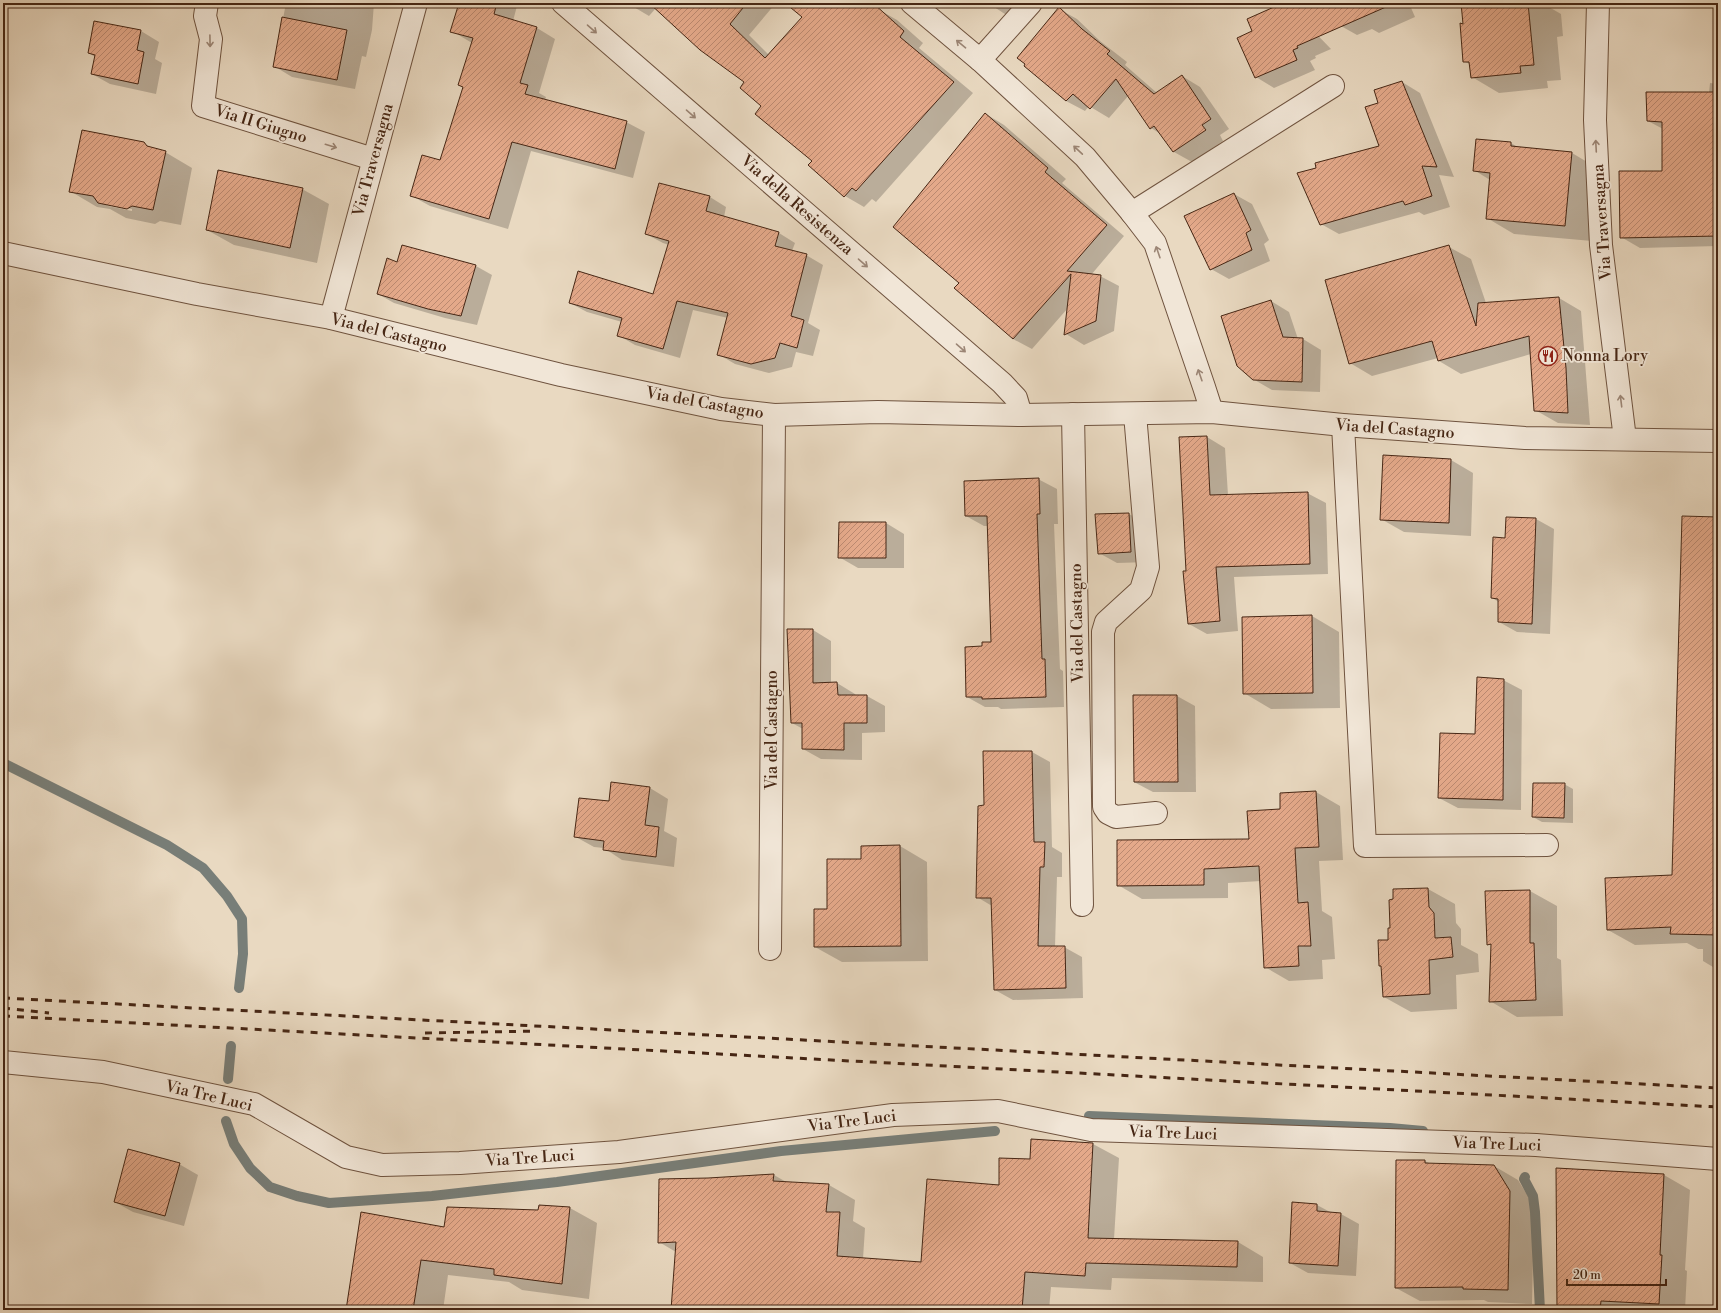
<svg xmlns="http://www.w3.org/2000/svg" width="1721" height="1313" font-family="'Libre Bodoni',serif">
<defs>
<pattern id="building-hatch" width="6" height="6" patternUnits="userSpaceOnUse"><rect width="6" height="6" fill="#e4a98a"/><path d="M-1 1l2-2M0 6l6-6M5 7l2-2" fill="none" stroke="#bb8970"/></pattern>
</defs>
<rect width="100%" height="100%" fill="#e9d9c1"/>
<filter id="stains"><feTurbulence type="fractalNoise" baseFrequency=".005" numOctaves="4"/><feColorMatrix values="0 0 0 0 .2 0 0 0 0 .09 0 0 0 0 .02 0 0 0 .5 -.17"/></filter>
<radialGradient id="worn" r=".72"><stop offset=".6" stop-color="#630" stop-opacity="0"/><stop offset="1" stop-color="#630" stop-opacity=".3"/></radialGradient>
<g fill="#0003" fill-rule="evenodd">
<polygon points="286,3 374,3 372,30 366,57 362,56 355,89 292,77 274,66"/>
<polygon points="375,3 392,3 392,6"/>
<polygon points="460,3 511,3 517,6 513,21 537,28 555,39 539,93 546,97 545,100 626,122 645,132 633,178 531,151 508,229 430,206 412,196 441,162 464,87 472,43 452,31"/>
<polygon points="627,3 776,3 749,35 769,55 803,17 787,3 873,3 883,12 897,20 923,43 919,48 973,93 876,202 872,199 864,207 845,196 810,165 813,161 763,106 746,82 656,8 649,16"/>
<polygon points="988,3 1019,3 1008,16"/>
<polygon points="1326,3 1409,3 1415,17 1379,33 1372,29 1357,35 1341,26"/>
<polygon points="1483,3 1542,3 1561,14 1563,36 1557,37 1561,80 1547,81 1548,88 1499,93 1472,77 1471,65 1464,61 1465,25"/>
<polygon points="1059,9 1077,19 1100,41 1127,62 1125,65 1157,93 1182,76 1200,87 1229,129 1220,135 1223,141 1192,162 1174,152 1161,134 1151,128 1129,95 1109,118 1089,106 1085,111 1066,101 1025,66"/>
<polygon points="1299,16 1331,49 1315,56 1316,58 1310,61 1315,70 1274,88 1256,77"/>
<polygon points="141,31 159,42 155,59 162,63 156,94 110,84 92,74 95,57 89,53"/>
<polygon points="1402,82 1420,93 1454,177 1439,175 1450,207 1424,215 1419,212 1339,234 1321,224 1317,169 1380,147 1379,103"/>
<polygon points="1710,83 1718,84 1718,246 1640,248 1621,237 1663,172 1663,129 1648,121 1709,93"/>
<polygon points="986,114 1004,125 1066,179 1062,183 1124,236 1091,275 1100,276 1119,286 1114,331 1084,345 1066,334 1068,308 1032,349 1013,339"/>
<path d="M 143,143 L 153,149 L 165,152 L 192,168 L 181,225 L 160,221 L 155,224 L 126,218 L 110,209 L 97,207 L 70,191 ZM 105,204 L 132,209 L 132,211 L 108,206 Z"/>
<polygon points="1511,143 1519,148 1572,153 1599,169 1592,241 1514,234 1487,218 1490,180 1474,170"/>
<polygon points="659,184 710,197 726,207 724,217 779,233 795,243 792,251 806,255 823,265 808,323 820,330 813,356 796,352 792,367 769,373 735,364 718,354 728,318 693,310 680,358 635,345 618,335 622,322 587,312 570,303 654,295 669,245 663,243 646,234"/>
<polygon points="302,189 329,204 317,263 234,245 207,230"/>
<polygon points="1234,194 1252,204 1269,240 1264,244 1270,261 1229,279 1211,269"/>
<polygon points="1449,247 1471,259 1486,303 1559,298 1581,311 1590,425 1558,423 1535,410 1531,354 1461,374 1439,361 1438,358 1372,376 1350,363"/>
<polygon points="398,263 476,266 492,275 477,325 445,318 394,303 378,294"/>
<polygon points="1271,301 1289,312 1298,339 1303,339 1321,350 1320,392 1272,390 1253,379"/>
<polygon points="1207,437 1225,448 1228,495 1307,493 1326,503 1328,574 1234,577 1238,631 1207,634 1189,624 1187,572"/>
<polygon points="1384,456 1451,460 1473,473 1471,536 1404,532 1381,519"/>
<polygon points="1038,479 1057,489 1058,524 1054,524 1060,669 1063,671 1064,707 1001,709 998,707 985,707 967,697 983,647 992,643 988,526 984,526 966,516"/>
<polygon points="1129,514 1147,524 1149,562 1117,563 1099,553"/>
<polygon points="1718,518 1718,970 1703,961 1703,949 1698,949 1687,943 1635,945 1608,930 1673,876"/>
<polygon points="1536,519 1554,529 1550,634 1517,632 1499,622 1499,602 1492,598 1506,539"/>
<polygon points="886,523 904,534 904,568 858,568 839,557"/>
<polygon points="1312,616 1339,632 1340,708 1271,709 1244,693"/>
<polygon points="813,630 831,641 831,683 837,683 855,694 856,696 867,696 885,706 885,732 862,733 862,760 821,759 803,749 803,729 792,723"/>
<polygon points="1503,680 1522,690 1521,810 1458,808 1439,798 1476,735"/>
<polygon points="1134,696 1177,696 1195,706 1196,792 1153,792 1134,782"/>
<polygon points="984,752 1032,752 1050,762 1052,847 1062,853 1062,877 1057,877 1055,947 1064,947 1082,957 1083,998 1013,1000 995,990 992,906 977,897 985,806"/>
<polygon points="1564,784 1573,789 1573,823 1542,822 1533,817"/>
<polygon points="650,788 668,799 664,831 677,838 674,867 622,860 604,848 594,847 576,837 610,802"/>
<polygon points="1316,792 1340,806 1343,860 1319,861 1322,911 1332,917 1335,959 1322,960 1323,979 1289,981 1265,967 1261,881 1228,883 1228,898 1142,899 1118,885 1250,840 1281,810"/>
<polygon points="900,846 927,862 928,961 842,962 815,947 828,910 862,860"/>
<polygon points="1428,889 1455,904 1456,923 1461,929 1461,945 1478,954 1479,972 1456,975 1457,1009 1411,1012 1384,997 1382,967 1380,966 1389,941"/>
<polygon points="1530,891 1557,906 1557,958 1561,960 1563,1016 1517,1017 1490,1001 1492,946 1488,944"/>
<polygon points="1093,1144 1119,1158 1114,1239 1238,1242 1263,1257 1263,1282 1112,1278 1111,1290 1051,1287 1049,1310 693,1310 676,1252 659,1242 708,1179 774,1175 788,1183 829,1185 855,1200 853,1221 865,1228 863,1259 922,1263 1000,1186 1031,1160"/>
<polygon points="1397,1161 1425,1161 1430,1164 1494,1166 1518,1180 1534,1206 1532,1304 1488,1302 1484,1300 1420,1301 1396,1288"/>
<polygon points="179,1164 198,1175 184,1226 133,1212 115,1202"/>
<polygon points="1557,1170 1664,1175 1690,1190 1685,1270 1687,1271 1685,1310 1558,1310"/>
<polygon points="1317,1205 1332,1213 1341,1214 1359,1224 1356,1276 1308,1273 1290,1263"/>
<polygon points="540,1206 570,1208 597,1223 589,1299 522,1290 509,1282 448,1275 443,1310 346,1310 445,1228 539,1211"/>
</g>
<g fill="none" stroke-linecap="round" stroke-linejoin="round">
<g stroke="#787e78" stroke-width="10">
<polyline points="3,763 167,845 203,868 227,896 242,919 243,954 239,988"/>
<polyline points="228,1079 231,1046"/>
<polyline points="1089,1116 1390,1128 1423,1131"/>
<polyline points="226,1121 234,1144 250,1168 270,1187 297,1196 329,1203 432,1196 557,1182 781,1151 995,1131"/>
<polyline points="1525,1177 1524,1179 1533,1196 1535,1212 1540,1310"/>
</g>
</g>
<g fill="url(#building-hatch)" stroke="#462614">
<polygon points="459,3 497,3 494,14 537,27 520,83 528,85 525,94 627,121 615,169 512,142 489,219 410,196 422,155 440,160 463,87 458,85 473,38 450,32"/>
<polygon points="649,3 747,3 730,24 765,58 802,17 785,3 873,3 904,31 900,37 954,82 856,191 852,188 844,197 808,165 812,161 755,114 761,106 740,88 744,82 700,50"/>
<polygon points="1283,3 1395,3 1297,46 1298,48 1293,50 1297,60 1255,78 1237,38 1252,31 1247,19"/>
<polygon points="1461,3 1528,3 1534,65 1520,66 1521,73 1471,78 1469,62 1463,62 1460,23 1463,24"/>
<polygon points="1059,7 1082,29 1110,51 1107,54 1154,94 1182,75 1211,119 1202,125 1206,130 1173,152 1154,126 1150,129 1116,79 1090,109 1073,94 1066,101 1024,66 1025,64 1017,58"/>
<polygon points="282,17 347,30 337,80 273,67"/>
<polygon points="94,21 141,30 137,50 144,52 138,84 91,74 95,55 88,53"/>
<polygon points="1402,81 1437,167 1422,166 1432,196 1405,205 1403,201 1320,225 1297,173 1316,168 1315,163 1379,146 1365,107 1378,103 1374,90"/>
<polygon points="1646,92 1718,92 1718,236 1620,238 1619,171 1662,171 1662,122 1647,121"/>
<polygon points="985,113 1048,168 1045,172 1107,225 1067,271 1101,275 1096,321 1064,335 1071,274 1013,339 954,288 959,283 893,227"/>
<polygon points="82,130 144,142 147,146 166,151 153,210 132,206 127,209 98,203 93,196 69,192"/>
<polygon points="1476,139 1511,142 1511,146 1572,152 1565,226 1486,219 1490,173 1473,171"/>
<polygon points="218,170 303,188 290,248 206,230"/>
<polygon points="659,183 710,196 706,211 779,232 775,246 807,254 791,316 804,320 797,348 780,343 775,358 751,364 717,355 728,313 677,301 663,349 617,336 622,318 569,303 578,271 653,294 669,241 645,234"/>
<polygon points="1234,193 1251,230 1246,233 1252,250 1210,270 1184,216"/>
<polygon points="402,245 476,265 461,316 428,309 377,294 387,258 397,262"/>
<polygon points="1449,245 1476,326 1478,303 1559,297 1566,368 1568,413 1534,411 1529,336 1438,361 1432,341 1349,364 1325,280"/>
<polygon points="1271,300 1283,337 1303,338 1302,382 1253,380 1237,366 1221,316"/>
<polygon points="1207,436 1210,495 1308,492 1310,564 1216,567 1220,621 1188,624 1183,571 1186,571 1179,437"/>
<polygon points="1383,455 1451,459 1449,523 1380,520"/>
<polygon points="1039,478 1040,514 1037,514 1042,659 1045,659 1046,697 982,699 982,697 966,697 965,647 982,646 982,642 991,642 987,516 965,516 964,481"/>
<polygon points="1129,513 1131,552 1098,554 1095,514"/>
<polygon points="1682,516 1718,517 1718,935 1670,934 1671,927 1607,930 1605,878 1672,875"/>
<polygon points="1506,517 1536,518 1532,624 1498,622 1498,599 1491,598 1493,537 1505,538"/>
<polygon points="839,522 886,522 886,558 838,558"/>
<polygon points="1312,615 1313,693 1243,694 1242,617"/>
<polygon points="787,629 813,629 813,683 837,682 838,695 867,695 867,723 844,723 844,750 802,749 802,723 791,723"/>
<polygon points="1477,677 1504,679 1503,800 1438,798 1440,733 1475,734"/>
<polygon points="1133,695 1177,695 1178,782 1134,782"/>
<polygon points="983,751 1032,751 1034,842 1045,842 1044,867 1040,867 1038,946 1065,946 1066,988 994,990 991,898 976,898 978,806 984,805"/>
<polygon points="611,782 650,787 645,825 659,827 656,857 603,850 604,841 574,837 579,798 609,801"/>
<polygon points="1533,783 1565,783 1564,818 1532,817"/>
<polygon points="1316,791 1319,847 1295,848 1298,903 1308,902 1311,946 1298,946 1299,966 1264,968 1259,866 1204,869 1204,885 1117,886 1117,840 1249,839 1247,811 1280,809 1280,793"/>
<polygon points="900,845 901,946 814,947 814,909 827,909 827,859 861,859 861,846"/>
<polygon points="1428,888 1429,907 1434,913 1435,938 1451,937 1453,957 1429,960 1430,994 1383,997 1381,966 1379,966 1378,940 1388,940 1388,928 1390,928 1389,900 1393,899 1393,889"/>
<polygon points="1530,890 1530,943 1534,943 1536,1000 1489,1002 1491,944 1487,945 1485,891"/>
<polygon points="1031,1139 1093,1143 1088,1238 1238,1241 1237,1267 1086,1263 1085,1276 1025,1272 1022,1310 671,1310 676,1242 658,1243 659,1179 708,1178 774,1174 773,1181 829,1184 826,1212 840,1212 837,1256 921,1262 927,1179 999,1185 999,1158 1030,1159"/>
<polygon points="128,1149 180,1163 165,1216 114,1202"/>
<polygon points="1396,1160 1425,1160 1425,1163 1494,1165 1510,1191 1508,1290 1463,1289 1463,1287 1395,1288"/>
<polygon points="1556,1168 1664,1174 1660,1255 1662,1255 1659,1304 1601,1301 1600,1310 1557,1310"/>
<polygon points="1292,1202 1317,1204 1317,1211 1341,1213 1338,1266 1289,1263"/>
<polygon points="539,1205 570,1207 562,1284 494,1275 494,1269 421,1260 413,1310 346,1310 361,1212 444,1227 447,1207 538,1210"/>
</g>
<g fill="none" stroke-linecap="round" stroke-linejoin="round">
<g stroke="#6f533f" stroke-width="24">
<g id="street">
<polyline points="207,3 205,16 211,39 203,106 373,159"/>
<polyline points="563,3 1002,383 1016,398 1021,415"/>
<polyline points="912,3 980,60 1085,157 1132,213 1155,243 1204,387 1212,412"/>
<polyline points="1598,3 1595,120 1601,245 1625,439"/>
<polyline points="980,60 1031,3"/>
<polyline points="1132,213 1333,86"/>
<polyline points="3,253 197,294 331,318 561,375 721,409 774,415 878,412 1021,415 1212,412 1343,425 1525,438 1718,441"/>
<polyline points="331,318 416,3"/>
<polyline points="1073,414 1082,905"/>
<polyline points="1135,414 1148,567 1141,590 1106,622 1103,632 1104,807 1108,813 1116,817 1156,813"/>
<polyline points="1343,425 1365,846 1547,845"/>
<polyline points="770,949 774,415"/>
<polyline points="3,1062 103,1072 254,1104 346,1157 382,1165 460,1163 619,1152 893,1115 998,1111 1091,1130 1536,1145 1718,1159"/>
</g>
</g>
<use href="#street" stroke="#f1e6d7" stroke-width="22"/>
<g stroke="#462614" stroke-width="3" stroke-dasharray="7 7" stroke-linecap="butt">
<polyline points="3,998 1718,1088"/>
<polyline points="3,1008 49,1013"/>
<polyline points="3,1016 1718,1107"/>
<polyline points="425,1033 537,1031"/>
</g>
</g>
<defs><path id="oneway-shaft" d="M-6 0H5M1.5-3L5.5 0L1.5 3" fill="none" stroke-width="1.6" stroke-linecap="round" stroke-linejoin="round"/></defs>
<g stroke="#9c8676">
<use href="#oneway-shaft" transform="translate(592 29) rotate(41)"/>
<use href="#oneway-shaft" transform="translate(210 41) rotate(89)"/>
<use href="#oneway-shaft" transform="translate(961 44) rotate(-140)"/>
<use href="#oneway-shaft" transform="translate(691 114) rotate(41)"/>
<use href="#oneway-shaft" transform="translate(331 146) rotate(17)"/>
<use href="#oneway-shaft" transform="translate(1596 146) rotate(-93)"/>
<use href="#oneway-shaft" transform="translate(1078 150) rotate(-137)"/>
<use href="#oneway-shaft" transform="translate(1158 252) rotate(-109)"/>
<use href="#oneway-shaft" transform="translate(863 263) rotate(41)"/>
<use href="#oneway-shaft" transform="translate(961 348) rotate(41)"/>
<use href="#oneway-shaft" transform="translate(1200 375) rotate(-109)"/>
<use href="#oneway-shaft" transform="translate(1621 401) rotate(-97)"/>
</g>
<defs>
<g id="restaurant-ring" transform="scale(1)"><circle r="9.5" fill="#f1e6d7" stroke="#8f2418" stroke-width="1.5"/><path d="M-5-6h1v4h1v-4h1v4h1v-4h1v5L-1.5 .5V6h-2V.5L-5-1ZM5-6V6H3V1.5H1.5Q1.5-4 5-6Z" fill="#8f2418"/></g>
</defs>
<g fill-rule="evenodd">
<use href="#restaurant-ring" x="1548" y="356"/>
</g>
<g text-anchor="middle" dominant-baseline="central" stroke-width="3.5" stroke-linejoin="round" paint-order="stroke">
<g font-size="16" fill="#462614" stroke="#f1e6d7">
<text transform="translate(261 124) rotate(17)">Via II Giugno</text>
<text transform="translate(373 160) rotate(-75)">Via Traversagna</text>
<text transform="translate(797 205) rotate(41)">Via della Resistenza</text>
<text transform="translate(1602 222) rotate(-94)">Via Traversagna</text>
<text transform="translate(389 333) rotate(14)">Via del Castagno</text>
<text transform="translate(705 403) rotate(10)">Via del Castagno</text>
<text transform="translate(1395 429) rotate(4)">Via del Castagno</text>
<text transform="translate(1077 623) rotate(-91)">Via del Castagno</text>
<text transform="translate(772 730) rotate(-90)">Via del Castagno</text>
<text transform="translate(209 1096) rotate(13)">Via Tre Luci</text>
<text transform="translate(852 1121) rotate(-7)">Via Tre Luci</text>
<text transform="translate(1173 1133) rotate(2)">Via Tre Luci</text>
<text transform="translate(1497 1144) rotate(2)">Via Tre Luci</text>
<text transform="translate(530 1158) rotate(-4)">Via Tre Luci</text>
</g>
<g font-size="16" fill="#462614" stroke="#f1e6d7" text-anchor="start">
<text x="1562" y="356">Nonna Lory</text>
</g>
</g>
<rect width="1721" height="1313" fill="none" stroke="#e9d9c1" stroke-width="16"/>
<rect x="4" y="4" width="1713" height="1305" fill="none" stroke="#462614" stroke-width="2"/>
<rect x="8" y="8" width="1705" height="1297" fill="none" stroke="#462614"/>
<path d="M1567 1279v6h99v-6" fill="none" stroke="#462614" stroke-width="2"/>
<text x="1573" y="1279" font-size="12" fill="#462614" stroke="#f1e6d7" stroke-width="3" paint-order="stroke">20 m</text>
<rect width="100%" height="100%" filter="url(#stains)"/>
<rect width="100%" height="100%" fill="url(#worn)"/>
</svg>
